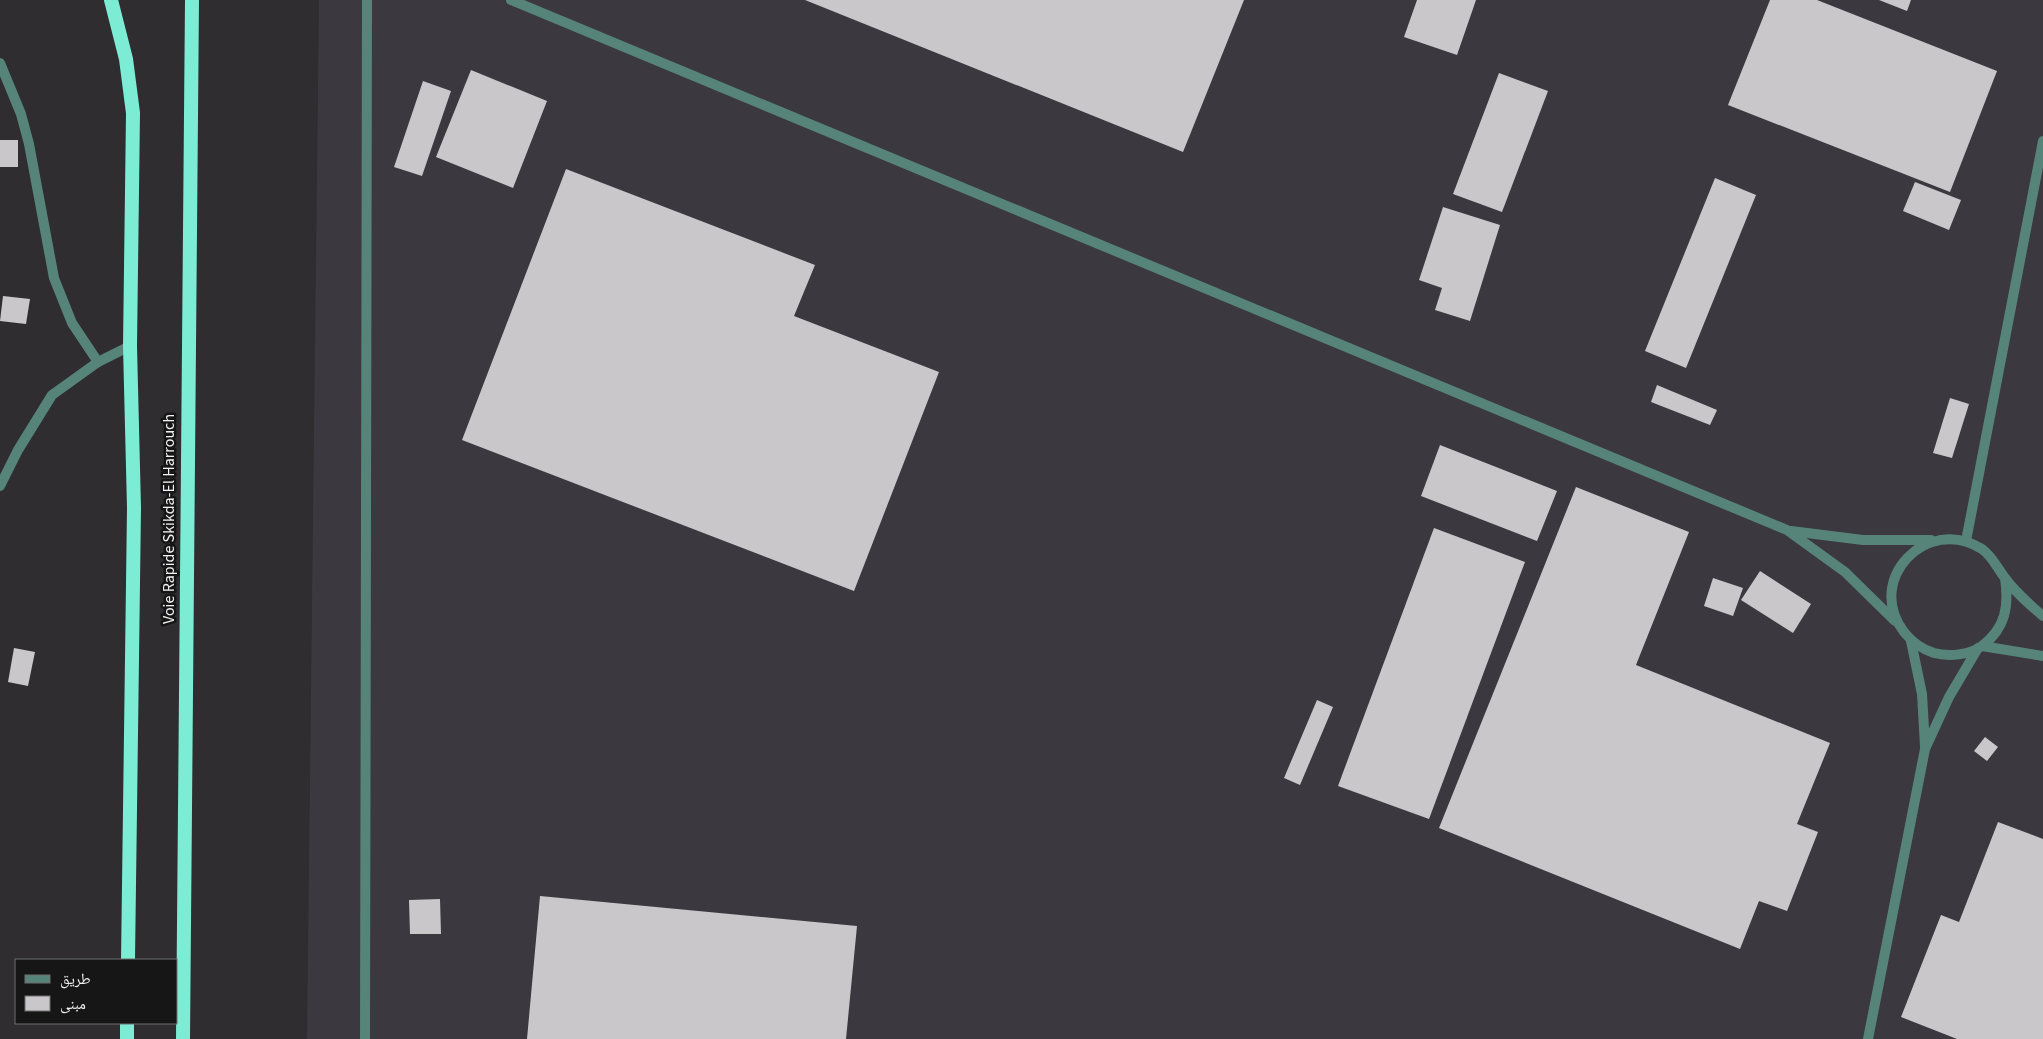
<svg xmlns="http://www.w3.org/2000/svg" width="2043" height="1039" font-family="'Source Sans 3','Noto Naskh Arabic',sans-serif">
<rect width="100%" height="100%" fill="#2f2d30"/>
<polygon fill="#3c383f" points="319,0 2043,0 2043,1039 307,1039"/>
<g fill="#c9c7ca">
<polygon points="805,0 1244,0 1183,152"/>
<polygon points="1417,0 1476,0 1457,55 1404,37"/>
<polygon points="1770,0 1817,0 1997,71 1950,192 1728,105"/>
<polygon points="1879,0 1911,0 1907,11"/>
<polygon points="471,70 547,101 513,188 436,157"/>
<polygon points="1499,73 1548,91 1502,212 1453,194"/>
<polygon points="423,81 451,91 422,176 394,167"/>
<rect x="0" y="140" width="18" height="27"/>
<polygon points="566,169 815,265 794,316 939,372 854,591 462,440"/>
<polygon points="1715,178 1756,195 1686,368 1645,351"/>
<polygon points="1915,182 1961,200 1949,230 1903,211"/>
<polygon points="1443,207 1500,225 1470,321 1435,310 1442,288 1419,280"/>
<polygon points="3,296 30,299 26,324 0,321"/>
<polygon points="1657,385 1717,410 1710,425 1651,402"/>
<polygon points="1950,398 1969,404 1952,458 1933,453"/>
<polygon points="1440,445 1557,491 1537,541 1421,496"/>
<polygon points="1576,487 1689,532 1636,665 1830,743 1797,824 1818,832 1787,911 1759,901 1740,949 1439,828"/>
<polygon points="1434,528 1525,562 1429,819 1338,786"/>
<polygon points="1760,571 1811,604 1793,633 1741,600"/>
<polygon points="1713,578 1743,588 1733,616 1704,606"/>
<polygon points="14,648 35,652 28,686 8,682"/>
<polygon points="1317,700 1333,707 1300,785 1284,778"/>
<polygon points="1985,737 1998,747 1987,761 1974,751"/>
<polygon points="1998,822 2043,839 2043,1039 1957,1039 1901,1017 1941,915 1959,922"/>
<polygon points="540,896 857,926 846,1039 527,1039"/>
<polygon points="440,899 441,934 410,934 409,900"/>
</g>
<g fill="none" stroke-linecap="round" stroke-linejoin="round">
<g stroke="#568479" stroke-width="10">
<polyline points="0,63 21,114 29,144 54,278 72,323 98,362"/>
<polyline points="1966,541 2043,141"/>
<polyline points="1911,641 1922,694 1925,746"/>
<polyline points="365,1039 367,0"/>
<polyline points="1868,1039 1925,749 1949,697 1978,648"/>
</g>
<polyline stroke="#568479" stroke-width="10" points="0,486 18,450 52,395 98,362 130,346"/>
<g stroke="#568479" stroke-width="10">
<polyline points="511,0 1787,530 1845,572 1895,621"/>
<polyline points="1791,531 1863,540 1931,540"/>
<path d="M 2005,578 C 2009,606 2006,628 1982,646 C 1969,655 1949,657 1934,653 C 1921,649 1912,642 1904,632 C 1864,580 1927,514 1982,549 C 1993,557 1997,568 2005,578 C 2015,592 2030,605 2043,616"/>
<polyline points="1982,646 2043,656"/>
</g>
<g stroke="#7cecd4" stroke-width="14">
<polyline points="111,0 126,59 133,113 130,346 134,508 128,960"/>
<polyline points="127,1039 127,1023"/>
<polyline points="183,1039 192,0"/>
</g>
</g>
<g text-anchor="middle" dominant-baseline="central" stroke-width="5" stroke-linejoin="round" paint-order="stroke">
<g font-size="16" fill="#f2f1f2" stroke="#161617">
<text transform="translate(169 519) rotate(-90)">Voie Rapide Skikda-El Harrouch</text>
</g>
</g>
<rect x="15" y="959" width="162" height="65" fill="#161617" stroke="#6e6e6f"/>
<rect x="25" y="975" width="25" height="8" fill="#568479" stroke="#6e6e6f"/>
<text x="60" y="984" font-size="15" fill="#f2f1f2">طريق</text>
<rect x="25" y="996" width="25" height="15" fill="#c9c7ca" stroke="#6e6e6f"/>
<text x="60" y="1009" font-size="15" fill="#f2f1f2">مبنى</text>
</svg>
